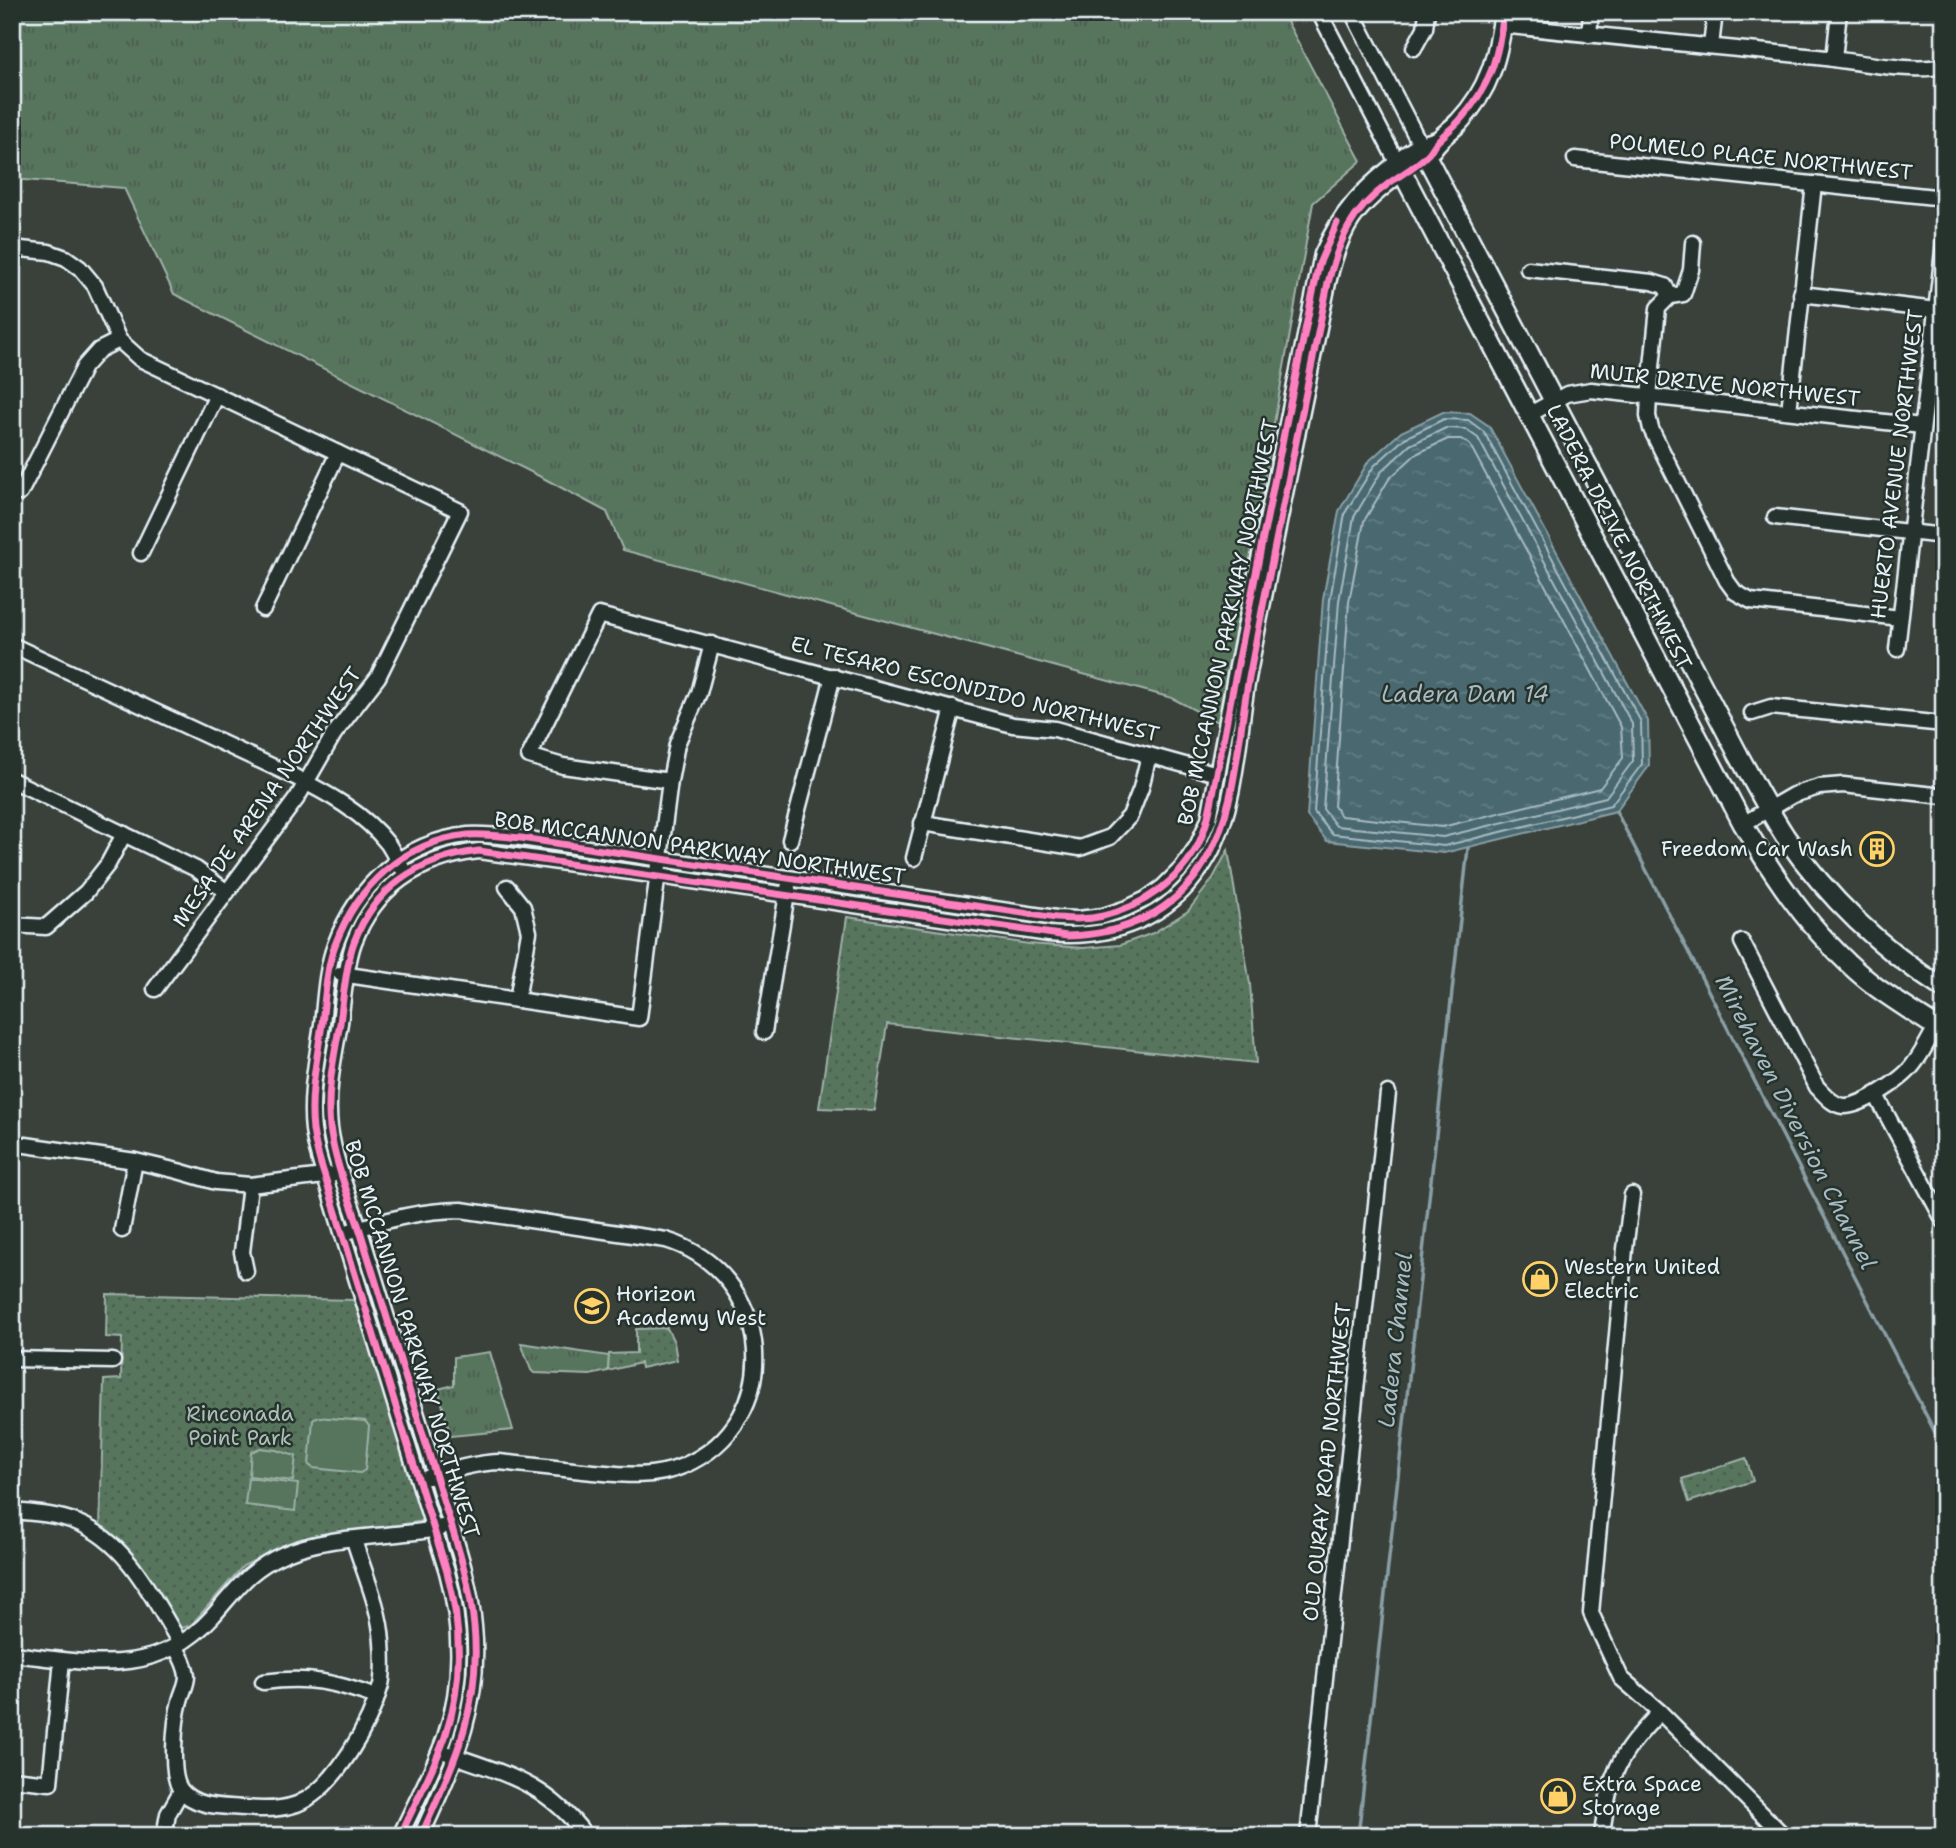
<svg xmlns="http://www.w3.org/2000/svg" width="1956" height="1848" font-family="'Shantell Sans',sans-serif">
<defs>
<pattern id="grass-tufts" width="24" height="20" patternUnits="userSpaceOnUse" patternTransform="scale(1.75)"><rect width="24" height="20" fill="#56745c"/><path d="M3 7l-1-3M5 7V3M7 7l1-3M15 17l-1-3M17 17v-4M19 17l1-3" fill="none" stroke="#4d5c52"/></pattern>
<pattern id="park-dots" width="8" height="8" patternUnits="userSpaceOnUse" patternTransform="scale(1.75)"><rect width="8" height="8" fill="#56745c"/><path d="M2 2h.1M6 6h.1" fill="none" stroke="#4d5c52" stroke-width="1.8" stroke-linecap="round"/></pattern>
<pattern id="water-ripples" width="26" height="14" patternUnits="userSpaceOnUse" patternTransform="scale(1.75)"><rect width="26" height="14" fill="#496870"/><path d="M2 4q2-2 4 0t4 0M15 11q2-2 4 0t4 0" fill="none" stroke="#637e85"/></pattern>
</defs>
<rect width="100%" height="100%" fill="#3a403a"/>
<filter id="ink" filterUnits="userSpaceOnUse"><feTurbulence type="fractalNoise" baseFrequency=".0143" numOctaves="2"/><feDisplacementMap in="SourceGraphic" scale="14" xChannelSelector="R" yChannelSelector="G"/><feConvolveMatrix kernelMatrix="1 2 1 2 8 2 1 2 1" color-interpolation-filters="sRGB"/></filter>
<g filter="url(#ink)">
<g fill="url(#grass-tufts)" stroke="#9fb2aa" stroke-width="2">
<polygon points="12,12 1282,12 1361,161 1313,203 1221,724 1172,698 623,550 607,512 545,479 174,294 124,188 12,179"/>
<polygon points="521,1343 609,1356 608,1371 590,1375 534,1373 531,1370"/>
<polygon points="490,1352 513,1430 451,1436 438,1389 454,1385 454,1357"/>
</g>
<g fill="url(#park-dots)" stroke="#9fb2aa" stroke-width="2">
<polygon points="1228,850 1250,984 1256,1063 887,1024 874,1110 819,1108 847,917 1029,944 1083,948 1120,945 1153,933 1188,911 1212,880"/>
<polygon points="107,1294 354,1300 424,1521 300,1540 277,1549 243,1566 191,1625 176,1630 100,1530 104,1380 121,1379 122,1338 106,1337"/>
<polygon points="667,1328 674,1342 677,1360 641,1368 640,1363 608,1371 609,1354 636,1353 636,1329"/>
<polygon points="1746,1458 1753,1481 1689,1502 1682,1479"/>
</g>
<g fill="#56745c" stroke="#9fb2aa" stroke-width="2">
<polygon points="317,1417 365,1421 369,1426 365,1470 360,1473 313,1468 309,1465 313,1420"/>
<polygon points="260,1448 276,1450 296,1456 293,1481 249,1476 251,1452"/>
<polygon points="248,1478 298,1484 295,1511 245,1505"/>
</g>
<polygon fill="url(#water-ripples)" stroke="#899fa6" stroke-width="2" points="1443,412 1470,413 1489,426 1648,721 1649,766 1616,811 1444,853 1327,841 1307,816 1323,599 1339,511 1368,462 1401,432"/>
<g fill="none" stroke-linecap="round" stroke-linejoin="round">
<g stroke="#a8bac2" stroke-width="2">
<polygon points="1444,419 1468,420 1484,432 1641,722 1642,764 1611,805 1444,846 1332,834 1314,812 1330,600 1345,513 1374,466 1405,438"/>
<polygon points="1446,428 1465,429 1478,438 1632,724 1633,761 1606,797 1443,837 1336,826 1323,809 1339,601 1354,517 1381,472 1410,445"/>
<polygon points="1448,439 1461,439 1470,445 1621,727 1623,758 1600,788 1442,827 1341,816 1334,806 1349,602 1364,521 1389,479 1416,454"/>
</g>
<g stroke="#899fa6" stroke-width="3.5">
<polyline points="1616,811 1944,1450"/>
<polyline points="1358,1836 1468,848"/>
</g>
<g stroke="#e8f1f8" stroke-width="19">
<g id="minor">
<polyline points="1352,12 1421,146"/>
<path d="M 1502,25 C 1607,37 1712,46 1817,57 C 1847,60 1919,75 1944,65"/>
<polyline points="1589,35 1591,12"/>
<polyline points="1711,46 1715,12"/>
<polyline points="1414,48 1425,28 1427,12"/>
<polyline points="1834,59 1839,12"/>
<polyline points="1575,159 1944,198"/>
<polyline points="1693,243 1691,270 1683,294 1670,296 1658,308 1649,396 1648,416 1651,429 1727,581 1735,592 1751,601 1900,618"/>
<polyline points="12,248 49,252 66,258 80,268 95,286 119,340 140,359 460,511 378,677 334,734 297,798 155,989"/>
<polyline points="1528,269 1652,282 1665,286 1670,296"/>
<polyline points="1801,294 1936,310"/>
<polyline points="1789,411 1814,184"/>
<polyline points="1530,414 1567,394 1591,390 1922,426"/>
<polyline points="20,493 84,367 99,350 119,340"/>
<polyline points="1775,517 1944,536"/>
<polyline points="141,553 217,395"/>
<polyline points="263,609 338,453"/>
<path d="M 12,645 L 293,776 C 327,793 364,813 388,844 C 393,852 397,860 402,868"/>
<polyline points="1897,649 1944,242"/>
<polyline points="1752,713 1771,707 1944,724"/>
<polyline points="12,780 196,869 227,892"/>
<polyline points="670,781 563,766 529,756 599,615 1013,725 1055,729 1217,774"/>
<polyline points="922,823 1080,848 1110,837 1130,816 1141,788 1149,755"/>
<polyline points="1743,824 1793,795 1819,787 1843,785 1944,796"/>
<polyline points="790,840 833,676"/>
<polyline points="914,858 953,708"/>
<polyline points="507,887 523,907 529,932 517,1000"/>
<polyline points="12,925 46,927 86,892 108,864 124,834"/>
<path d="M 1742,942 L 1817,1087 C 1824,1094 1832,1105 1843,1106 C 1862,1107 1903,1079 1913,1065 C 1922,1054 1929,1039 1936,1027"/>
<polyline points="341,974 639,1018 670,781 677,744 699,693 712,644"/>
<polyline points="764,1032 788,888"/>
<polyline points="1876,1095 1944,1221"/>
<polyline points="12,1143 135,1161 178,1171 216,1182 250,1185 332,1175"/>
<polyline points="1632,1195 1625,1249 1591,1613 1621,1678 1660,1712 1784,1836"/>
<polyline points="122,1230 135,1161"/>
<path d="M 350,1231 C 387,1220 422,1210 461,1210 L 666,1240 C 774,1273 789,1420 683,1466 C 650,1480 617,1474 583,1471 C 555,1468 527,1465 499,1462 C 474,1463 452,1470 429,1477"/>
<polyline points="246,1271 242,1252 250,1185"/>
<polyline points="12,1359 113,1361"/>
<path d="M 12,1511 C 34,1513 56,1514 76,1522 C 128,1542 153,1599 180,1643"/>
<path d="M 175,1646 C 180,1655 186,1665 187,1676 C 187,1685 182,1692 180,1701 C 175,1719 169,1775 181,1790 C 195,1808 224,1806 245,1808 C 263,1810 280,1810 297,1804 C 335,1789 371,1722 381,1685 C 384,1671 383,1656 382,1642 C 380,1607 364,1573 354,1540"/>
<path d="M 12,1654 C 87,1662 155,1680 212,1617 C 236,1590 249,1569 284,1554 C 321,1538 365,1538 405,1533 C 417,1532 430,1531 442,1527"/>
<path d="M 263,1682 C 309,1676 334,1682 376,1697"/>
<path d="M 449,1754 C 508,1775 546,1783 586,1836"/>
<polyline points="12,1779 50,1783 62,1660"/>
<polyline points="164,1836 168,1814 181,1791"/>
<path d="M 400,1836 C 415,1803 433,1771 445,1737 C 463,1683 462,1627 447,1572 L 325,1177 C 320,1162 315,1146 313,1130 C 309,1095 317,1059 322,1024 C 325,998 326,969 335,945 C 357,886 403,842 468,835 C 485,834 503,836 521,838 L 1056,918 L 1078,919 L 1103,916 L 1127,908 L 1146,899 L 1163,887 L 1181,869 L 1197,846 L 1209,819 L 1235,676 L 1322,254 C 1341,211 1361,191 1397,162 L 1319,12"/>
<path d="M 421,1836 C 453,1765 482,1707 474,1626 C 470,1577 452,1530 438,1483 C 413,1401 387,1319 362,1237 C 351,1201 335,1165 330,1127 C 326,1092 334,1057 340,1023 C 343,1000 346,963 354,942 C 376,885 421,858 479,851 L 659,876 L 1049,934 C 1112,940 1169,919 1204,864 C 1238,811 1237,739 1248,679 C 1273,547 1302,415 1328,283 C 1342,224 1355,209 1402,173"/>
<polyline points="1308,1836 1388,1093"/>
<path d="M 1602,1836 C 1609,1774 1617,1757 1660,1712"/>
</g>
</g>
<g stroke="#e8f1f8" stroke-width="23">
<g id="major">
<path d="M 1437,141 L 1421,146 L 1397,162 L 1743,824 C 1779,885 1819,943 1876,987 C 1898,1003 1921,1017 1944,1032"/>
<path d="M 1421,146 L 1739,756 C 1754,783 1768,810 1785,836 C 1827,897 1881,949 1944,989"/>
<path d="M 1432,149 C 1439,138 1450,131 1459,122 C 1490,89 1498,56 1504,12"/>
</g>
</g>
<use href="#minor" stroke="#26332d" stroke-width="14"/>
<use href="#major" stroke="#26332d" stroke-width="18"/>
<g stroke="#26332d" stroke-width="11">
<g id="cycleway">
<path d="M 400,1836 C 415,1803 433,1771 445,1737 C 463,1683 462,1627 447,1572 L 325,1177 C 320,1162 315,1146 313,1130 C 309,1095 317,1059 322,1024 C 325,998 326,969 335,945 C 357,886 403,842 468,835 C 485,834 503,836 521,838 L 1056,918 C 1072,919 1087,920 1103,916 C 1142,907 1180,880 1198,845 C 1209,822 1212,798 1217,773 C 1223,740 1229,707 1236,674 C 1263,537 1290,400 1319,264 L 1337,223"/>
<path d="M 421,1836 C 453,1765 482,1707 474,1626 C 470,1577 452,1530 438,1483 C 413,1401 387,1319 362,1237 C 351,1201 335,1165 330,1127 C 326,1092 334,1057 340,1023 C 343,1000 346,963 354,942 C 376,885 421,858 479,851 L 1067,936 C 1124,935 1175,912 1205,862 C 1238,807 1237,739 1249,678 C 1274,546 1302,415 1328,283 C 1339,240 1351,211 1388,184 C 1400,175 1417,166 1427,155 C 1431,152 1433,146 1437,142 C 1444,134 1453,128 1460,120 C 1491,86 1498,57 1504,12"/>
</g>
</g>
<use href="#cycleway" stroke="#ff80c0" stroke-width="7"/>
</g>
</g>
<defs>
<g id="building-ring" transform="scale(1.75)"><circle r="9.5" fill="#26332d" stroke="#ffd166" stroke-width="1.5"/><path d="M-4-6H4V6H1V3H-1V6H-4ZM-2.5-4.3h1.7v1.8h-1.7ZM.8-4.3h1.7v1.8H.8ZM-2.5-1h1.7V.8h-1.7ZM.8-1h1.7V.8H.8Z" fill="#ffd166"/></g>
<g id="shop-ring" transform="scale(1.75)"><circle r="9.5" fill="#26332d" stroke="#ffd166" stroke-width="1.5"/><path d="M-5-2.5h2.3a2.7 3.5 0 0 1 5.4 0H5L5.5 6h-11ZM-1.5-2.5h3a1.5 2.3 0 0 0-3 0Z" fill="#ffd166"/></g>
<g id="school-ring" transform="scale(1.75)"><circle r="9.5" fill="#26332d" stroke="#ffd166" stroke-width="1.5"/><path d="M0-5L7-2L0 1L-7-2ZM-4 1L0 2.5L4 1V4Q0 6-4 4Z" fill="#ffd166"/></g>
</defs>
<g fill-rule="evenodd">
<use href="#building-ring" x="1877" y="849"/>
<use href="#shop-ring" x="1540" y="1279"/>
<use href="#school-ring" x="592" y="1306"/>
<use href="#shop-ring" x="1558" y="1796"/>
</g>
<g text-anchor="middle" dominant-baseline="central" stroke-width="5" stroke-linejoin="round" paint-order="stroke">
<g font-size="21" fill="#e8f1f8" stroke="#26332d">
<text transform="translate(1761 157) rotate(6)">POLMELO PLACE NORTHWEST</text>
<text transform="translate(1725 385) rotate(6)">MUIR DRIVE NORTHWEST</text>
<text transform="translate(1897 464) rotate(-83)">HUERTO AVENUE NORTHWEST</text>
<text transform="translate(1619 537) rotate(63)">LADERA DRIVE NORTHWEST</text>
<text transform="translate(1228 622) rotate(-78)">BOB MCCANNON PARKWAY NORTHWEST</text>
<text transform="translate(975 689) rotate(14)">EL TESARO ESCONDIDO NORTHWEST</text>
<text transform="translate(267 797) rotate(-55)">MESA DE ARENA NORTHWEST</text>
<text transform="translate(700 848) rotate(8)">BOB MCCANNON PARKWAY NORTHWEST</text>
<text transform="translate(412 1339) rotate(73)">BOB MCCANNON PARKWAY NORTHWEST</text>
<text transform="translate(1327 1462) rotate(-84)">OLD OURAY ROAD NORTHWEST</text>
</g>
<g font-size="21" fill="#e8f1f8" stroke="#26332d" text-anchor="start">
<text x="1853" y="849" text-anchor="end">Freedom Car Wash</text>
<text x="1564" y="1267">Western United<tspan x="1564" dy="24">Electric</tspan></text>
<text x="616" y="1294">Horizon<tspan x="616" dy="24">Academy West</tspan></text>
<text x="1582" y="1784">Extra Space<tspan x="1582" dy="24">Storage</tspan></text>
</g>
<g font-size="21" fill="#aebfba" stroke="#26332d">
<text x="240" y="1414">Rinconada<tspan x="240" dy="24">Point Park</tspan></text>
</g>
<g font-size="23" font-style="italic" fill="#a8bac2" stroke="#26332d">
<text x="1465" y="694">Ladera Dam 14</text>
<text transform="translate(1796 1122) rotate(63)">Mirehaven Diversion Channel</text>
<text transform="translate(1395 1340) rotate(-84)">Ladera Channel</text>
</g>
</g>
<rect width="1956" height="1848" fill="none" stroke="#26332d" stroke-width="42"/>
<rect x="21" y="21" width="1914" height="1806" fill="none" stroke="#e8f1f8" stroke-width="2.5" filter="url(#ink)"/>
</svg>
